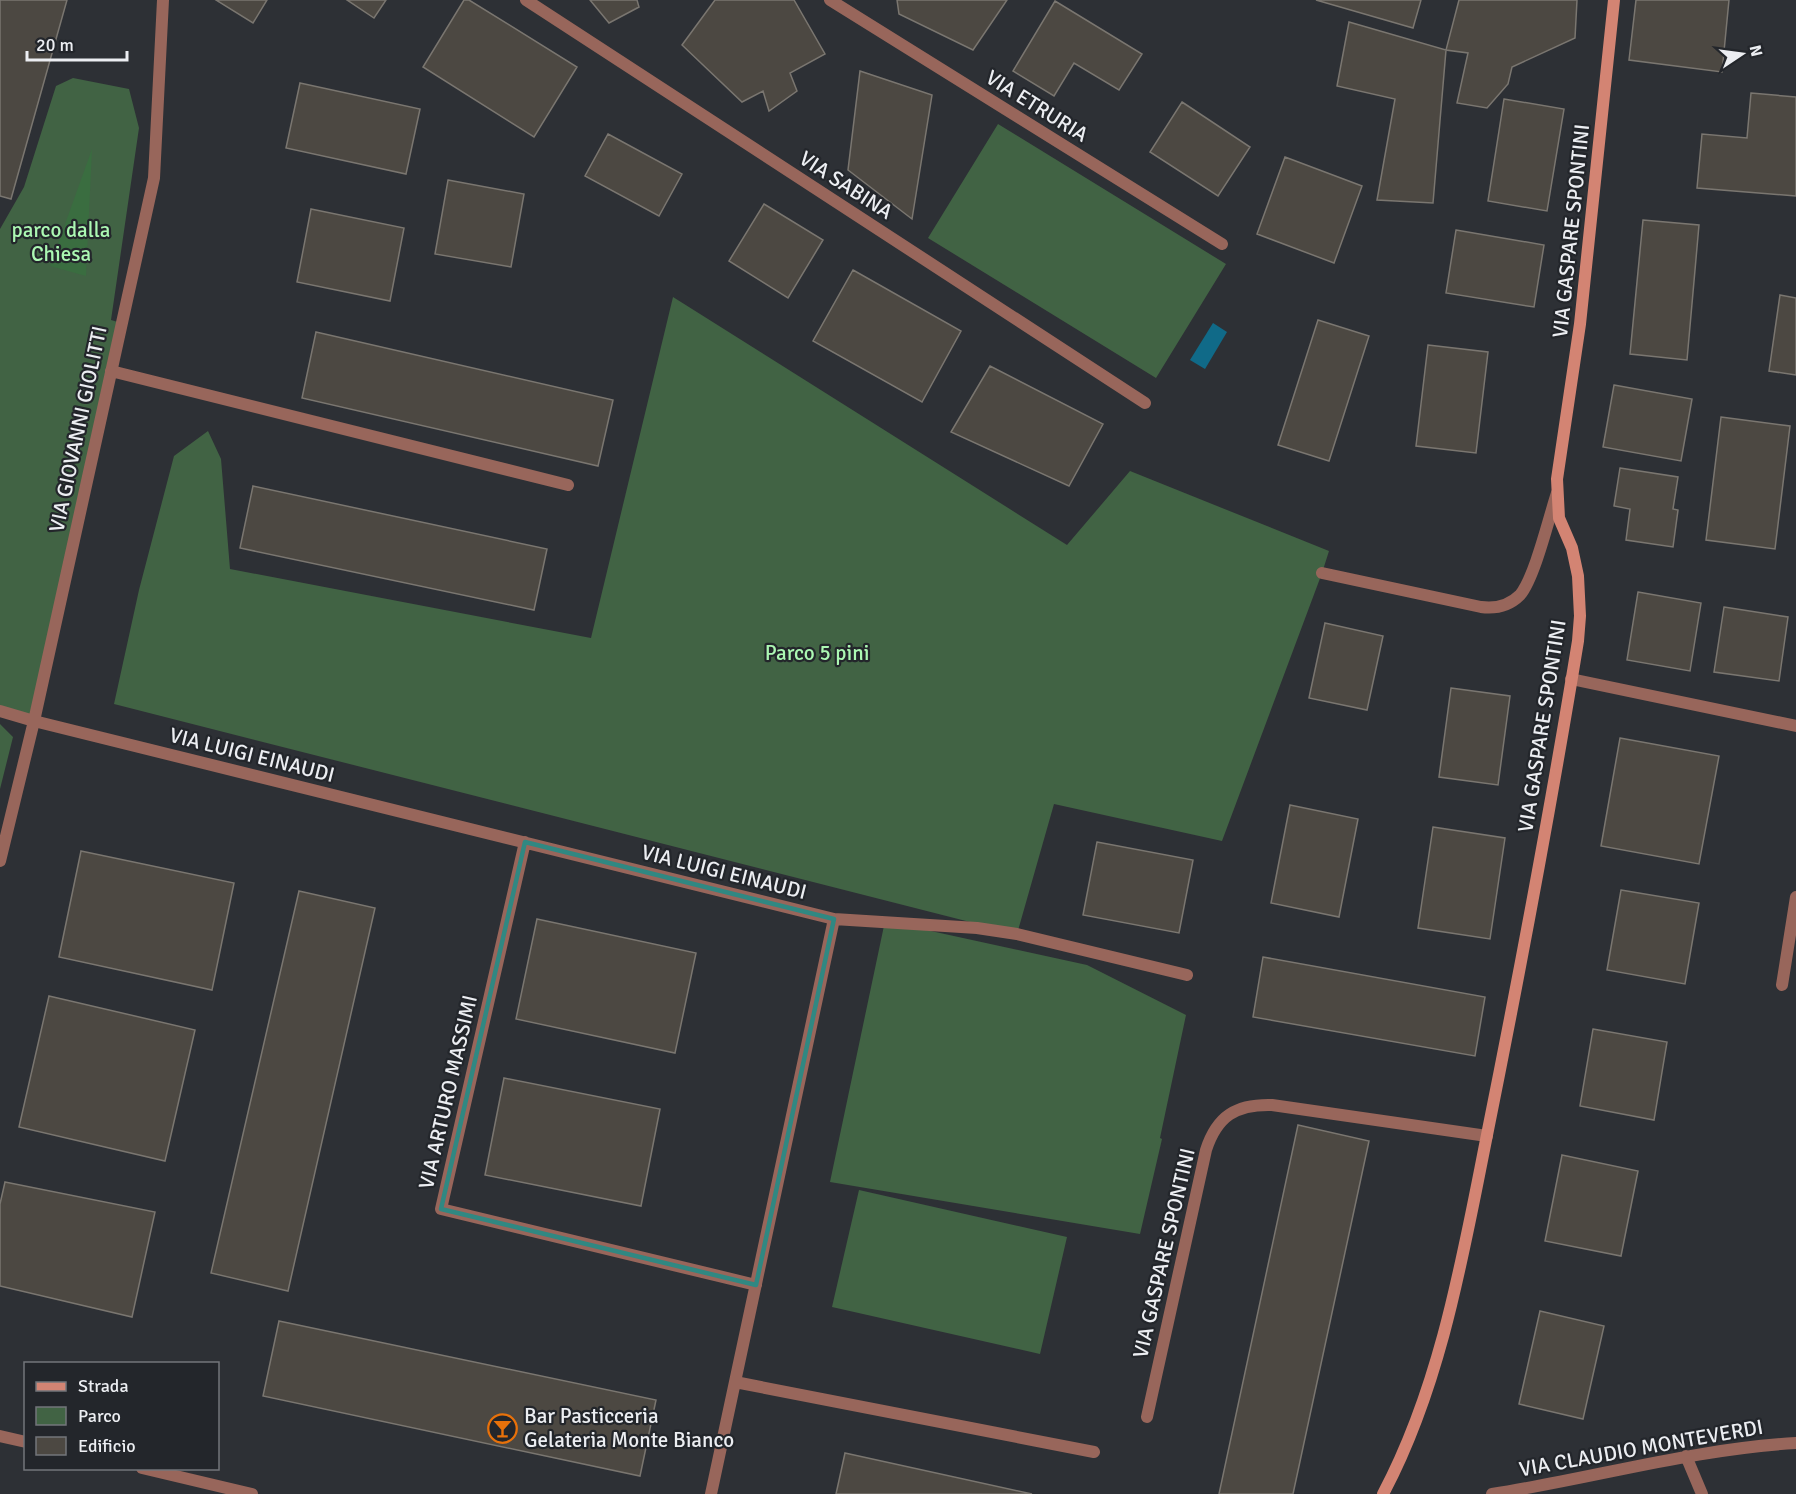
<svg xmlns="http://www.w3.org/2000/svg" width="1796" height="1494" font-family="Signika,sans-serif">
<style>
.green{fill:#416344}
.forest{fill:#3a6d40}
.water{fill:#106a88}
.building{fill:#4c4842;stroke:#7a7670;stroke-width:1.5}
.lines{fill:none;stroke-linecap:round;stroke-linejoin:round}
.minor{stroke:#98665b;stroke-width:12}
.secondary{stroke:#d38473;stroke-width:12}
.marked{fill:none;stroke:#308882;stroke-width:4.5;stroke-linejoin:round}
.labels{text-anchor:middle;stroke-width:4.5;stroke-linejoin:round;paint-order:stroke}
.street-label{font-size:21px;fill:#eceef2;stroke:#23262b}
.park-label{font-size:21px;fill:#acf8b3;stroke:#23262b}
.poi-label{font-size:21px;fill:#eceef2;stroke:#23262b;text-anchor:start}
</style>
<rect width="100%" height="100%" fill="#2d3035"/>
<!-- green -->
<path class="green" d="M 73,78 L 129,89 L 139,128 L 111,320 L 121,323 L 34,721 L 0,711 L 0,229 L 24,187 L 56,86 Z
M 998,124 L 1226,264 L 1156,378 L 928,238 Z
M 673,297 L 1067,545 L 1130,471 L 1329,551 L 1322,573 L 1222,841 L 1054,804 L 1017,934 L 114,704 L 139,590 L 174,456 L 208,431 L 221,459 L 230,569 L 591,638 Z
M 0,724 L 13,737 L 0,789 Z
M 885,921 L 1087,965 L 1186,1015 L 1160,1138 L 1162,1139 L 1140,1234 L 830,1182 Z
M 859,1190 L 1067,1237 L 1040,1354 L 832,1307 Z"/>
<!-- forest -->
<path class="forest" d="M 92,149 L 86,276 L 50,266 Z"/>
<!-- water -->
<path class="water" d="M 1213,323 L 1227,332 L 1205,369 L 1190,360 Z"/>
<!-- building -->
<path class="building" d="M 0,0 L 67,0 L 11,199 L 0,196 Z
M 216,0 L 267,0 L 253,23 Z
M 347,0 L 386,0 L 374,18 Z
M 464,0 L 469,0 L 577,67 L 534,137 L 423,67 Z
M 590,0 L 637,0 L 639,7 L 609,23 Z
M 715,0 L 794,0 L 825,54 L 790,73 L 797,91 L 769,111 L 763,91 L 742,102 L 682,45 Z
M 897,0 L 1007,0 L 973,50 L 899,14 Z
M 1316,0 L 1421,0 L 1413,28 Z
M 1459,0 L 1577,0 L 1575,38 L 1512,67 L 1508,84 L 1487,108 L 1457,103 L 1468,53 L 1446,50 Z
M 1636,0 L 1729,0 L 1722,72 L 1629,60 Z
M 1055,1 L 1142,54 L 1119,90 L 1074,63 L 1054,96 L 1013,71 Z
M 1349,22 L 1446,50 L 1433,203 L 1377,200 L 1395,99 L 1337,86 Z
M 860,71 L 932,95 L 912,219 L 848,170 Z
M 300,83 L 420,109 L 406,174 L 286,148 Z
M 1751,93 L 1796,97 L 1796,196 L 1697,188 L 1702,134 L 1747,138 Z
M 1504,99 L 1564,109 L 1547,211 L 1488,201 Z
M 1182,102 L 1250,147 L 1218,196 L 1150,152 Z
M 608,134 L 682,174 L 659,216 L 585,176 Z
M 1285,157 L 1362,186 L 1334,263 L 1257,234 Z
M 448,180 L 524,194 L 511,267 L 435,254 Z
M 764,204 L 823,240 L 788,298 L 729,261 Z
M 311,209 L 404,228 L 390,301 L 297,282 Z
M 1643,220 L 1699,225 L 1687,360 L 1630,354 Z
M 1456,230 L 1544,245 L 1534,307 L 1446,293 Z
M 853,270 L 961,331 L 922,402 L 813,341 Z
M 1780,295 L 1796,298 L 1796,375 L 1769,371 Z
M 1318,320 L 1369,336 L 1329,461 L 1278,445 Z
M 316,332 L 613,400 L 598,466 L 302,398 Z
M 1428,345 L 1488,352 L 1476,453 L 1416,446 Z
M 990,366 L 1103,424 L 1069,486 L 951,432 Z
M 1614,385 L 1692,399 L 1681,461 L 1603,447 Z
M 1721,417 L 1790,426 L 1775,549 L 1706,540 Z
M 1620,468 L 1678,477 L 1673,509 L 1678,510 L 1673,547 L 1626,540 L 1630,509 L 1614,506 Z
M 253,486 L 547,549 L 534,610 L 240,548 Z
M 1638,592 L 1701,603 L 1690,671 L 1627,660 Z
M 1724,607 L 1788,617 L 1779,681 L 1714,672 Z
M 1325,623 L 1383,636 L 1367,710 L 1309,698 Z
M 1451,688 L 1510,696 L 1498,785 L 1439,777 Z
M 1620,738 L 1719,756 L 1699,864 L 1601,846 Z
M 1290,805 L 1358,819 L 1339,917 L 1271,903 Z
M 1433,827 L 1505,838 L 1490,939 L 1418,928 Z
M 1097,842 L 1193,860 L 1179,933 L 1083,915 Z
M 81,851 L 234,883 L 212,990 L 59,957 Z
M 1621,890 L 1699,903 L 1685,984 L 1607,970 Z
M 299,891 L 375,908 L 288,1291 L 211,1273 Z
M 537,919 L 696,953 L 675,1053 L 516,1019 Z
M 1263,957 L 1485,997 L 1475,1056 L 1253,1017 Z
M 49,996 L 195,1030 L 165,1161 L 19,1127 Z
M 1593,1029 L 1667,1042 L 1654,1120 L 1580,1106 Z
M 504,1078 L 660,1109 L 641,1206 L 485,1175 Z
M 1298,1125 L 1369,1141 L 1293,1494 L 1219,1494 Z
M 1562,1155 L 1638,1171 L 1621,1256 L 1545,1241 Z
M 5,1182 L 155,1212 L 132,1317 L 0,1286 L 0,1204 Z
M 1540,1311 L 1604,1326 L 1583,1419 L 1519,1404 Z
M 279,1321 L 656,1400 L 640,1476 L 263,1396 Z
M 845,1453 L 1032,1494 L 836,1494 Z"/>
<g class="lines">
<!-- minor -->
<path class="minor" d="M 526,0 L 1145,403
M 830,0 L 1222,244
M 111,371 L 568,485
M 1322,573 L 1481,607 C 1496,609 1509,606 1520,595 C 1535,577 1549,517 1557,493
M 1571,679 L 1796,726
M 0,711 L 34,721 L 834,919 L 711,1494
M 525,842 L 441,1209 L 756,1285
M 0,861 L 34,721 L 154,178 L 163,0
M 834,919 L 977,928 L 1017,934 L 1187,975
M 1782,985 L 1796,897
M 735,1382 L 1094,1452
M 1147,1417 L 1206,1150 C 1217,1116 1236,1104 1272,1105 L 1487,1136
M 0,1436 L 26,1442
M 1686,1456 L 1702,1494
M 142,1468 L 252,1494
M 1492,1494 C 1594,1478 1693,1449 1796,1443"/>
<!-- secondary -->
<path class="secondary" d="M 1383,1494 C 1441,1385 1463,1255 1487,1135 C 1520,971 1551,806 1578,641 L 1580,616 L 1578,576 L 1572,548 L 1559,518 L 1557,479 L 1580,324 L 1614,0"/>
</g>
<!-- marked area -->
<path class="marked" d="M 525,842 L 834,919 L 756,1285 L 441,1209 Z"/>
<!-- icons -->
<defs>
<symbol id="bar-ring" viewBox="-11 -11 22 22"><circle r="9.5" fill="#23262b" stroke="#e8710a" stroke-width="1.5"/><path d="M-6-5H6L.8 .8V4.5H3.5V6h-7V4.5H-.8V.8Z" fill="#e8710a"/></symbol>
</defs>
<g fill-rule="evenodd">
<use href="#bar-ring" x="486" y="1412" width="33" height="33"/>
</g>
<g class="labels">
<!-- street labels -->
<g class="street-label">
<text transform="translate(1037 106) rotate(32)" y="7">VIA ETRURIA</text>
<text transform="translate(846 185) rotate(33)" y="7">VIA SABINA</text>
<text transform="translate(1571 231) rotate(-84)" y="7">VIA GASPARE SPONTINI</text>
<text transform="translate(78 429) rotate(-78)" y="7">VIA GIOVANNI GIOLITTI</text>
<text transform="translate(1542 726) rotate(-81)" y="7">VIA GASPARE SPONTINI</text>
<text transform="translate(252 755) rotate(14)" y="7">VIA LUIGI EINAUDI</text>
<text transform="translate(724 872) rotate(14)" y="7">VIA LUIGI EINAUDI</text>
<text transform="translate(448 1092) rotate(-77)" y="7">VIA ARTURO MASSIMI</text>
<text transform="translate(1164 1253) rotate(-77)" y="7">VIA GASPARE SPONTINI</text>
<text transform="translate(1641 1448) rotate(-10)" y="7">VIA CLAUDIO MONTEVERDI</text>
</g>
<!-- park labels -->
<g class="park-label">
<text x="61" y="237">parco dalla<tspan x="61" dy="24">Chiesa</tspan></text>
<text x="817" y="660">Parco 5 pini</text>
</g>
<!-- poi labels -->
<g class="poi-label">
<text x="524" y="1423">Bar Pasticceria<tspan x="524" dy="24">Gelateria Monte Bianco</tspan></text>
</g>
</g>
<!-- legend -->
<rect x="24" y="1362" width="195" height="108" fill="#23262b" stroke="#73767b" stroke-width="1.5"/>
<rect x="36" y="1382" width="30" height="9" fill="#d38473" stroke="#73767b" stroke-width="1.5"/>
<text x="78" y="1392" font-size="18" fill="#eceef2">Strada</text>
<rect x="36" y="1407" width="30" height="18" fill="#416344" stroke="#73767b" stroke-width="1.5"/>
<text x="78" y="1422" font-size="18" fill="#eceef2">Parco</text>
<rect x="36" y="1437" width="30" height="18" fill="#4c4842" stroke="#73767b" stroke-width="1.5"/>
<text x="78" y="1452" font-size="18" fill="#eceef2">Edificio</text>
<!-- north arrow -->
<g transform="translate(1742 54) rotate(77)" stroke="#23262b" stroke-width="4.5" paint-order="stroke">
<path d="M0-4.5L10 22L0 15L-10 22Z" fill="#eceef2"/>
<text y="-9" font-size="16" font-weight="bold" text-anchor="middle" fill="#eceef2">N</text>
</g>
<!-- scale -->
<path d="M27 51v9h100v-9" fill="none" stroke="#eceef2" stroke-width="3"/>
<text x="36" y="51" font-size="18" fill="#eceef2" stroke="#23262b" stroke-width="4.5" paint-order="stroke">20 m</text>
</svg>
